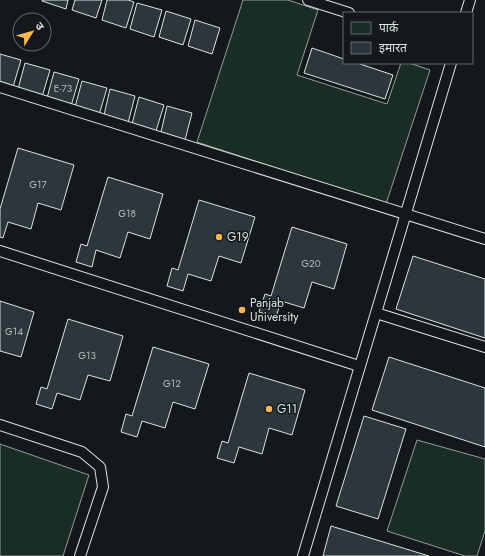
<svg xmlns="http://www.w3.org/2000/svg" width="485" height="556" font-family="Jost,'Noto Sans Devanagari',sans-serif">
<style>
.green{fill:#1a2d24;stroke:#939e99}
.building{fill:#2c363c;stroke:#d8e6dc}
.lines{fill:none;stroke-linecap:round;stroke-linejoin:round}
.lane-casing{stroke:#d8e6dc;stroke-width:12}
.lane{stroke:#14181c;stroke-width:10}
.poi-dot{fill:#ffb74d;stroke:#14181c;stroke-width:1.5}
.labels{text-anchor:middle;stroke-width:3;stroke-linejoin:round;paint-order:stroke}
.number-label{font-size:10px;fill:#adbab4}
.poi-label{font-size:12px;fill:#d8e6dc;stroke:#14181c;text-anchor:start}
</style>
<rect width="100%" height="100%" fill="#14181c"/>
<!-- green -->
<path class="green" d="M 243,0 L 288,0 L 318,10 L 297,75 L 387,104 L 401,63 L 409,63 L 430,70 L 386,204 L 197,142 Z
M 417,440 L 485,459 L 485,531 L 477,556 L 465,556 L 387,531 Z
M 0,444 L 89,475 L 63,556 L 0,556 Z"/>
<!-- building -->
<path class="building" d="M 42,0 L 68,0 L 66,9 L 42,1 Z
M 75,0 L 102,0 L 96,18 L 72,10 Z
M 107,0 L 128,0 L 134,2 L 126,28 L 102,20 Z
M 137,3 L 162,10 L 154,37 L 130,29 Z
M 166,11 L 191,19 L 183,45 L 159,37 Z
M 195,20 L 220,28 L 212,54 L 188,46 Z
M 312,48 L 344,59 L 344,63 L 357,63 L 393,75 L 385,99 L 304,73 Z
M 0,54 L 21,60 L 13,87 L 0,83 Z
M 25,63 L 50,70 L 42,97 L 18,89 Z
M 54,72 L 79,79 L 71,106 L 47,98 Z
M 82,81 L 107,88 L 99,115 L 75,107 Z
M 110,89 L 135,96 L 128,123 L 104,115 Z
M 139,97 L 164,105 L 156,131 L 132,124 Z
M 167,106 L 192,113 L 185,140 L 161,132 Z
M 18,148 L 74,165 L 61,210 L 38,203 L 31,229 L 8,222 L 3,238 L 0,237 L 0,209 Z
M 108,177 L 163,194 L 150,239 L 128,232 L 120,258 L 96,250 L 92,267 L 76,262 L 81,244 L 87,246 Z
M 199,200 L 255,217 L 241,263 L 219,256 L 211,281 L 188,274 L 183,291 L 167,286 L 172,268 L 178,270 Z
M 292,227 L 347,244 L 334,289 L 312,282 L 304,308 L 281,301 L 276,317 L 259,312 L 265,294 L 271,296 Z
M 413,256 L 485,279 L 485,338 L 396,309 Z
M 0,301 L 34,312 L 21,357 L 0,351 Z
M 68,319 L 123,336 L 110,381 L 88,375 L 80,400 L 57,393 L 52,409 L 36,404 L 41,387 L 47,389 Z
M 153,347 L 209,364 L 195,409 L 173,402 L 165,428 L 142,421 L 137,437 L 121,432 L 126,414 L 132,416 Z
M 389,357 L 485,388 L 485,447 L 372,410 Z
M 249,373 L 305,390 L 292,435 L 269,428 L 262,454 L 239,447 L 234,463 L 217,458 L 222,441 L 228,443 Z
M 364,416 L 406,429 L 378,519 L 336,506 Z
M 331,526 L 429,556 L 323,556 Z"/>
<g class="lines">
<defs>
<path id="lane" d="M 308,0 L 349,13
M 466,13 L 470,0
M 0,87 L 485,239
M 0,251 L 359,366
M 376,313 L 485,347
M 0,425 L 82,452 L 100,467 L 103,487 L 80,556
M 303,556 L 451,63"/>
</defs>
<!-- lane casing -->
<use href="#lane" class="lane-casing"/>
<!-- lane -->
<use href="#lane" class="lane"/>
</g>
<!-- markers -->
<g class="poi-dot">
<circle cx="219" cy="237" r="4"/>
<circle cx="242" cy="310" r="4"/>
<circle cx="269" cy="409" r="4"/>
</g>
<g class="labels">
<!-- number labels -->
<g class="number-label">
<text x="63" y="92">E-73</text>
<text x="38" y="188">G17</text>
<text x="127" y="217">G18</text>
<text x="311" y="267">G20</text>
<text x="14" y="335">G14</text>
<text x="87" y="359">G13</text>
<text x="172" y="387">G12</text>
</g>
<!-- poi labels -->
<g class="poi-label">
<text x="227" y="241">G19</text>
<text x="250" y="307">Panjab<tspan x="250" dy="14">University</tspan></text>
<text x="277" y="413">G11</text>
</g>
</g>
<!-- legend -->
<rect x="343" y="12" width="130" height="52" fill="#14181c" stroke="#626a69"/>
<rect x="351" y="22" width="20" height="12" fill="#1a2d24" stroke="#626a69"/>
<text x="379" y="32" font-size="12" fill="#d8e6dc">पार्क</text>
<rect x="351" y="42" width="20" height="12" fill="#2c363c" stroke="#626a69"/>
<text x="379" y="52" font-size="12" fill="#d8e6dc">इमारत</text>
<!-- north arrow -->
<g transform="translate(32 32) rotate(53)"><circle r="19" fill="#14181c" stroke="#626a69"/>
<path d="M0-3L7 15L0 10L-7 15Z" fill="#ffb74d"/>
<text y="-6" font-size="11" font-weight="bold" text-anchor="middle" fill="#d8e6dc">उ</text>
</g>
</svg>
